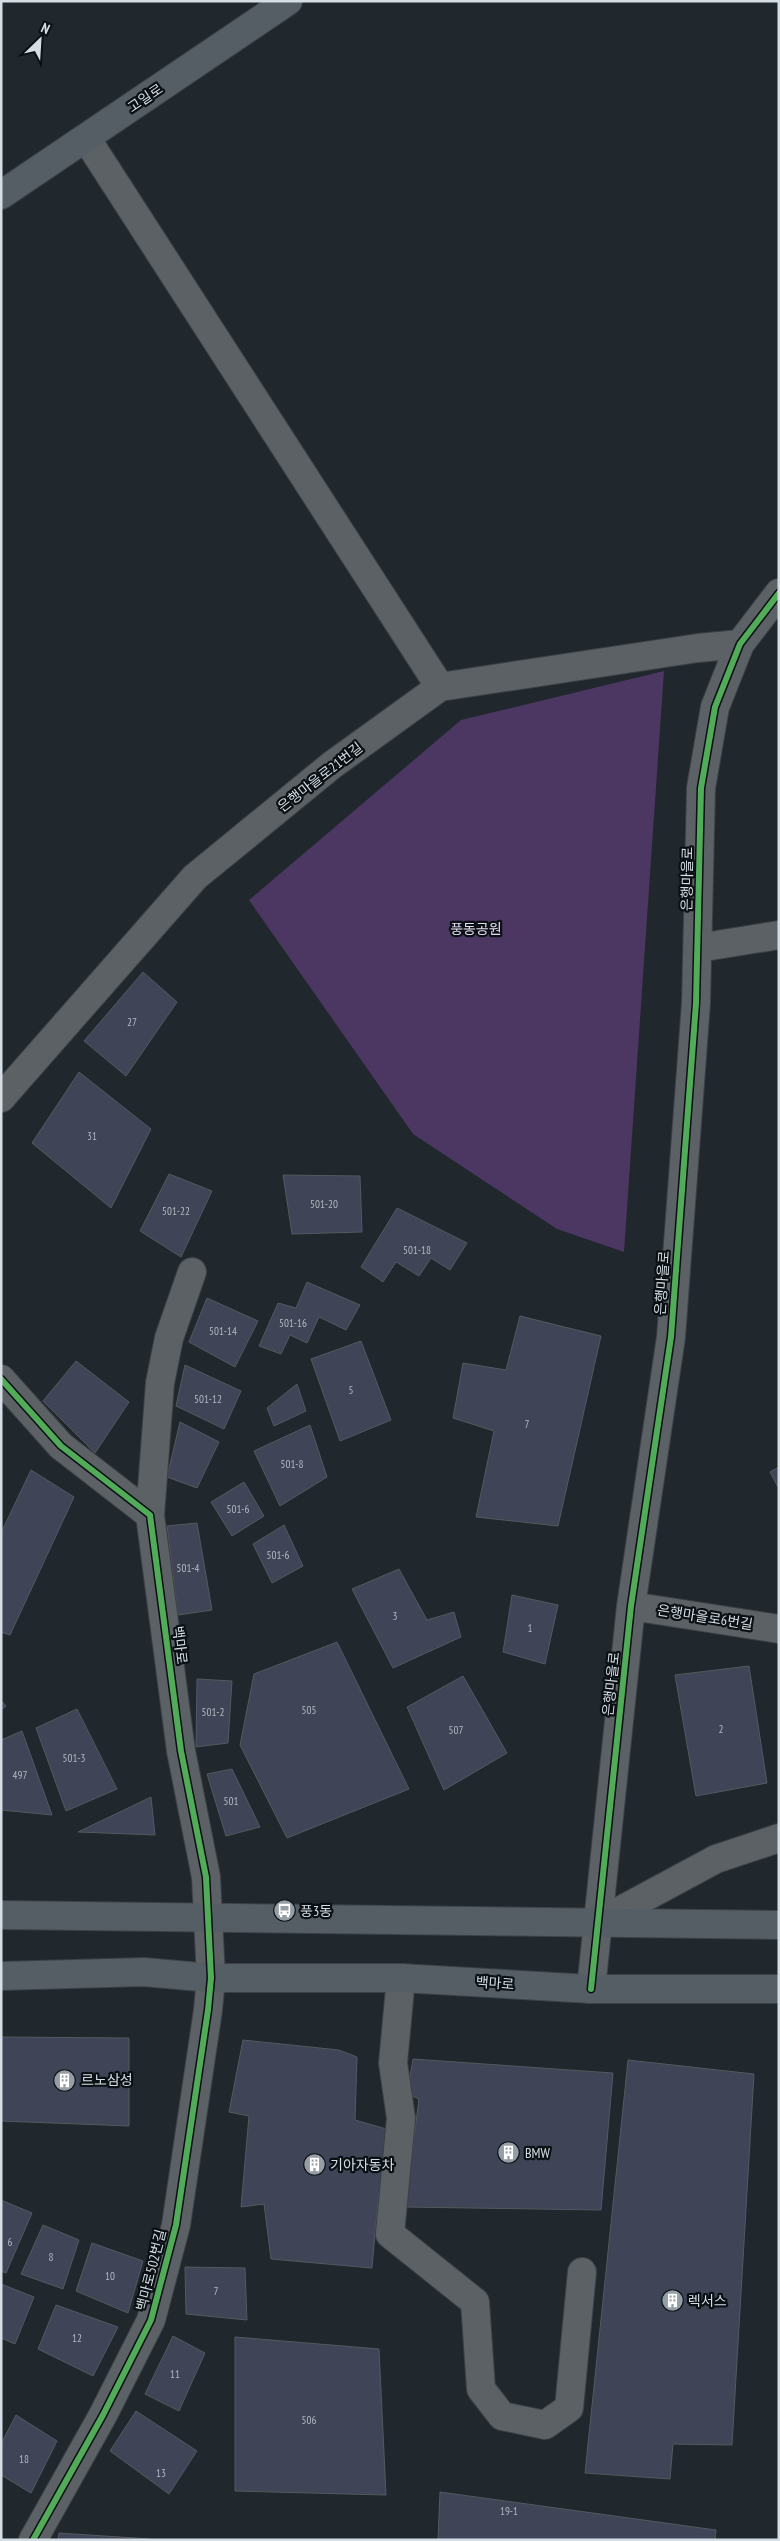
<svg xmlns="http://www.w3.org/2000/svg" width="780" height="2541" font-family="'PT Sans Narrow','Noto Sans KR',sans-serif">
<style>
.green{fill:#4b3762}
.building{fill:#3f4456;stroke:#55595f}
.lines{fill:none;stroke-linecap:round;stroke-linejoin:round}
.minor-casing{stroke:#3c4147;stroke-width:30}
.major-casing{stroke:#3c4147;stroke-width:30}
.minor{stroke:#5c6165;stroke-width:28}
.major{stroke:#545e64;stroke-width:28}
.cycleway-casing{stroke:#0a1014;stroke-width:9}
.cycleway{stroke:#51ab58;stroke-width:6}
.labels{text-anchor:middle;stroke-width:4.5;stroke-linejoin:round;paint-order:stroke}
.number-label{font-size:11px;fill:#b0b8c1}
.street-label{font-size:14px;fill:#d6dee5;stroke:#0a1014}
.park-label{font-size:14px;fill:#e4daf0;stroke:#0a1014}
.poi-label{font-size:14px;fill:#d6dee5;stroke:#0a1014;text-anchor:start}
</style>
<rect width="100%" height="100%" fill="#20272d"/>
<!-- green -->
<path class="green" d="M 664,671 L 624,1252 L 557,1229 L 413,1134 L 249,900 L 461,720 Z"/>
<!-- building -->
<path class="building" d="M 143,972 L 177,1002 L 126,1076 L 84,1041 Z
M 79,1072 L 151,1129 L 111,1208 L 32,1143 Z
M 169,1174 L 212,1191 L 181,1257 L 140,1231 Z
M 283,1175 L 360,1176 L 362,1232 L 292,1234 Z
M 397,1208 L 467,1243 L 450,1270 L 431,1258 L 419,1276 L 396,1262 L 383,1282 L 361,1267 Z
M 307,1282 L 360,1305 L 346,1330 L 319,1317 L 307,1343 L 290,1335 L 281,1354 L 259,1346 L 278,1303 L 296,1308 Z
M 207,1298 L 258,1321 L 235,1367 L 189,1342 Z
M 520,1316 L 601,1336 L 558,1526 L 476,1517 L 494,1431 L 453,1418 L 463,1363 L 506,1370 Z
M 361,1341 L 391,1420 L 340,1441 L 311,1359 Z
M 76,1361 L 129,1402 L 95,1453 L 43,1401 Z
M 185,1365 L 241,1391 L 224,1429 L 176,1406 Z
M 297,1384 L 306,1411 L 274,1426 L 267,1408 Z
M 180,1422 L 219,1442 L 197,1488 L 167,1477 Z
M 310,1425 L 327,1477 L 280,1506 L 254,1451 Z
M 779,1467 L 779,1489 L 770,1472 Z
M 31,1470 L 74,1497 L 10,1635 L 1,1632 L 1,1533 Z
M 244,1482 L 264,1516 L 232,1536 L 211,1502 Z
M 197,1523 L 212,1610 L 178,1615 L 167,1526 Z
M 284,1525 L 303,1566 L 272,1583 L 253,1544 Z
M 399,1569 L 427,1620 L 454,1612 L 461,1637 L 393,1668 L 352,1589 Z
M 512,1595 L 558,1605 L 545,1664 L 503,1652 Z
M 337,1642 L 409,1789 L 287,1838 L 240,1745 L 254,1674 Z
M 749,1666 L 767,1783 L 696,1796 L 675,1675 Z
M 463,1676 L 507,1753 L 444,1790 L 407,1707 Z
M 197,1679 L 232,1681 L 228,1743 L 196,1747 Z
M 1,1700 L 6,1706 L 1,1710 Z
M 77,1709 L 117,1789 L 66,1811 L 36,1728 Z
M 22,1731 L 52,1815 L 1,1810 L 1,1740 Z
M 232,1769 L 260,1827 L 226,1836 L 207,1774 Z
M 151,1797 L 155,1835 L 78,1832 Z
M 1,2037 L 129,2038 L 129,2126 L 1,2121 Z
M 243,2040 L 339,2050 L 357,2057 L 355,2120 L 390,2130 L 378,2200 L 372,2268 L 271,2259 L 264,2204 L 241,2207 L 249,2116 L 229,2112 Z
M 413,2059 L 613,2073 L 601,2210 L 405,2207 L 419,2099 L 407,2094 Z
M 628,2060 L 754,2074 L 732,2445 L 673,2444 L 670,2479 L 585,2473 Z
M 1,2200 L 32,2213 L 6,2273 L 1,2271 Z
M 43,2225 L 79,2240 L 63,2289 L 21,2274 Z
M 92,2243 L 143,2261 L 128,2313 L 76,2291 Z
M 185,2267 L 245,2268 L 247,2320 L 186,2314 Z
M 1,2284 L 34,2297 L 15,2344 L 1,2338 Z
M 56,2305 L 118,2327 L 93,2376 L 38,2349 Z
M 173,2336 L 205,2353 L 179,2411 L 145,2394 Z
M 235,2337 L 379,2349 L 386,2495 L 235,2491 Z
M 136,2411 L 197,2451 L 169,2494 L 110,2451 Z
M 16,2415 L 57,2441 L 31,2493 L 1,2475 L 1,2444 Z
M 440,2492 L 716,2530 L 715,2540 L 438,2540 Z
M 59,2533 L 150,2539 L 150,2540 L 58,2540 Z"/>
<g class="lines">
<defs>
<path id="minor" d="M 86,138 L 440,687
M 698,948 L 779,935
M 1,1098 L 195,877 L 332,765 L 440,687 L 698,648 L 740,644
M 1,1379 L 61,1446 L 150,1515 L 181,1751 L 206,1877 L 211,1978 L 208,2010 L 176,2225 L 151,2320 L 103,2415 L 33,2540
M 150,1515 L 160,1383 L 169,1338 L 192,1272
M 631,1606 L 779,1629
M 599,1922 L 716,1859 L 779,1838
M 401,1978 L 393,2063 L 401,2118 L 390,2234 L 475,2302 L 481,2389 L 502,2416 L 545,2425 L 569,2408 L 582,2272
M 591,1989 L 631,1606 L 671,1337 L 696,1003 L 701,788 L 715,707 L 740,644 L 779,593"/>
<path id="major" d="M 1,195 L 288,1
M 1,1915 L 779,1925
M 1,1976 L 144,1972 L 211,1978 L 401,1978 L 591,1989 L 779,1989"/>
</defs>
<!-- minor casing -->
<use href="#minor" class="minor-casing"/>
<!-- major casing -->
<use href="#major" class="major-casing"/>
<!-- minor -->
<use href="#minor" class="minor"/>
<!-- major -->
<use href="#major" class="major"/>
<defs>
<path id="cycleway" d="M 1,1379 L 61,1446 L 150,1515 L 181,1751 L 206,1877 L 211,1978 L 208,2010 L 176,2225 L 151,2320 L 103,2415 L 33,2540
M 591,1989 L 631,1606 L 671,1337 L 696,1003 L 701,788 L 715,707 L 740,644 L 779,593"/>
</defs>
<!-- cycleway casing -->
<use href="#cycleway" class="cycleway-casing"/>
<!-- cycleway -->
<use href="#cycleway" class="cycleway"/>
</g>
<!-- icons -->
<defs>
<symbol id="bus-disc" viewBox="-11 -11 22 22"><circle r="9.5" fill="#969ea5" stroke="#0a1014"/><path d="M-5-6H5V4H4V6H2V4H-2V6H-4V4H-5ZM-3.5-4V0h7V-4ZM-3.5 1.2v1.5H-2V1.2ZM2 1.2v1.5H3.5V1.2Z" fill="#fff"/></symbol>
<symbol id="building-disc" viewBox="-11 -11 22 22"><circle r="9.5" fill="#969ea5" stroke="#0a1014"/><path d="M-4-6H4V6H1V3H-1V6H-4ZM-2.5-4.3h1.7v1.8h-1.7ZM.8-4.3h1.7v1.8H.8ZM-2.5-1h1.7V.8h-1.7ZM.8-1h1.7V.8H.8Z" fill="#fff"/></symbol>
</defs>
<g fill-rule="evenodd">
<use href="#bus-disc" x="272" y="1898" width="25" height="25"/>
<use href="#building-disc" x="52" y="2068" width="25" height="25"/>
<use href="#building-disc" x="496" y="2140" width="25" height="25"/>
<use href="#building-disc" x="302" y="2152" width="25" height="25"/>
<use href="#building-disc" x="660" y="2288" width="25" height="25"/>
</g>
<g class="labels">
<!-- number labels -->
<g class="number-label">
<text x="132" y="1026">27</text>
<text x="92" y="1140">31</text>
<text x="324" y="1208">501-20</text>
<text x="176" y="1215">501-22</text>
<text x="417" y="1254">501-18</text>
<text x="293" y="1327">501-16</text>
<text x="223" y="1335">501-14</text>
<text x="351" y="1394">5</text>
<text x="208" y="1403">501-12</text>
<text x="527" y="1428">7</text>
<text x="292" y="1468">501-8</text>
<text x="238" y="1513">501-6</text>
<text x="278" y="1559">501-6</text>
<text x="188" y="1572">501-4</text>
<text x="395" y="1620">3</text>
<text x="530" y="1632">1</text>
<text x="309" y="1714">505</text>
<text x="213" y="1716">501-2</text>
<text x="721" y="1733">2</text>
<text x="456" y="1734">507</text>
<text x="74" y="1762">501-3</text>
<text x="20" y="1779">497</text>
<text x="231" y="1805">501</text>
<text x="10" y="2246">6</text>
<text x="51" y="2261">8</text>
<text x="110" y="2280">10</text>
<text x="216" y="2295">7</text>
<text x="77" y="2342">12</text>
<text x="175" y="2378">11</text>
<text x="309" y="2424">506</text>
<text x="24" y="2463">18</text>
<text x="161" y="2477">13</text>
<text x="509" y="2515">19-1</text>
</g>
<!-- street labels -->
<g class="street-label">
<text transform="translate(145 98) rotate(-34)" y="5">고일로</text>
<text transform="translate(320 777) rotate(-38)" y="5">은행마을로21번길</text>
<text transform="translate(687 879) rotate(-89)" y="5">은행마을로</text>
<text transform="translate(662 1283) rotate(-86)" y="5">은행마을로</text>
<text transform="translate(705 1617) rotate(9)" y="5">은행마을로6번길</text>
<text transform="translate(180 1645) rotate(83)" y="5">백마로</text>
<text transform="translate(611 1684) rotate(-84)" y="5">은행마을로</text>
<text transform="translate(495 1983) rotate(4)" y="5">백마로</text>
<text transform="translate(151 2270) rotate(-76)" y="5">백마로502번길</text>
</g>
<!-- park labels -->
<g class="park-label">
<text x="476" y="934">풍동공원</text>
</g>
<!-- poi labels -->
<g class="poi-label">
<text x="300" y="1916">풍3동</text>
<text x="81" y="2085">르노삼성</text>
<text x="525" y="2158">BMW</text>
<text x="330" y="2170">기아자동차</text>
<text x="688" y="2306">렉서스</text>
</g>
</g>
<!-- border -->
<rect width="780" height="2541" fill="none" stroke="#d6dee5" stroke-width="5"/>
<!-- north arrow -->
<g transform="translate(40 40) rotate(25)" stroke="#0a1014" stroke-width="4" paint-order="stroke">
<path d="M0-4L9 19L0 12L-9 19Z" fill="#d6dee5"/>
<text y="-8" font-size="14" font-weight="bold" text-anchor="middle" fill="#d6dee5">N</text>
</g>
</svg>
